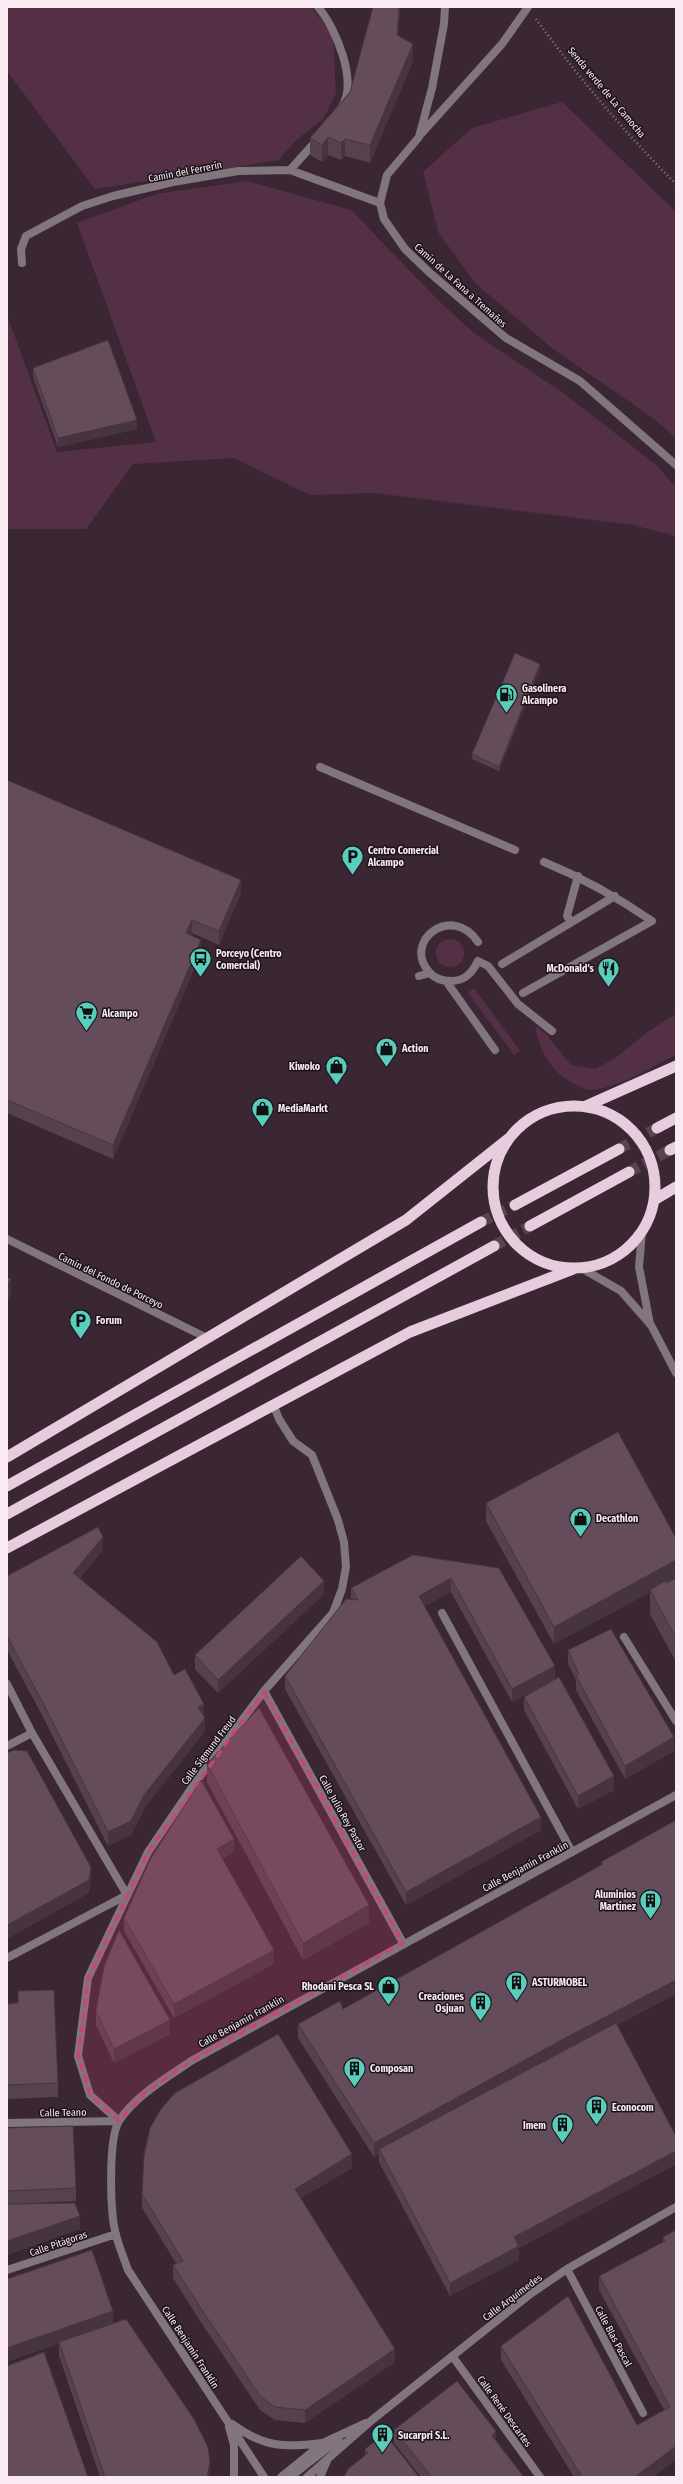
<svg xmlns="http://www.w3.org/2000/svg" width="683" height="2484" font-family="'Fira Sans Condensed',sans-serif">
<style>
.green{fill:#543047}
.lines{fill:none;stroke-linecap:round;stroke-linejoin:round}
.trunk-tunnel{stroke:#584351;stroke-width:11;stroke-dasharray:11 5.5;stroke-linecap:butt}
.path{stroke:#8e7c88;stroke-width:2.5;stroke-dasharray:1 3;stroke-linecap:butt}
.service{stroke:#81767d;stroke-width:8}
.minor{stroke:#81767d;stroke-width:8}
.trunk{stroke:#e6ccdc;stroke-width:11}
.wall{fill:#56414e}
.shaded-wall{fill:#463540}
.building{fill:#644c5b;stroke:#463540}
.marked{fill:#cd4279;fill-opacity:0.2;stroke:#cd4279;stroke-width:3;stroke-dasharray:8 5;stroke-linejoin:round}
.labels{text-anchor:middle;stroke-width:3;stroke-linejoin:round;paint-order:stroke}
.street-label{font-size:10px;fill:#f9eaf3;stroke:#1c1319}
.poi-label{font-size:10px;font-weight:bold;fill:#f9eaf3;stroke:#1c1319;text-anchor:start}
</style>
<rect width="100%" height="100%" fill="#3b2634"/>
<!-- green -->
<path class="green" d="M 7,7 L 312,8 L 333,35 L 336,94 L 323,119 L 295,141 L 279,160 L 95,189 L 7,71 Z
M 562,102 L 676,212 L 676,438 L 653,418 L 553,349 L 475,283 L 438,232 L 423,172 L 472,128 Z
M 247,181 L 351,210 L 440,302 L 475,334 L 566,395 L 655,464 L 676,487 L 676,536 L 633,525 L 375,493 L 310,495 L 234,458 L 133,464 L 86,529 L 7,529 L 7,315 L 57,452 L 156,442 L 77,223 L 156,194 Z
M436 953a14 14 0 1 1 28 0a14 14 0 1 1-28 0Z
M 474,988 L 520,1051 L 514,1055 L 468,993 Z
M 676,1014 L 676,1055 C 653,1066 616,1089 591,1090 C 587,1091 581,1087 577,1085 C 552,1074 539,1051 535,1026 L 546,1034 L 571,1065 L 596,1069 L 615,1058 L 649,1031 Z"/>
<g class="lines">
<!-- trunk-tunnel -->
<path class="trunk-tunnel" d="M 619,1149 L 657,1128
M 629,1172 L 670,1150
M 481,1222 L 515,1205
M 494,1246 L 530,1226"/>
<!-- path -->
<path class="path" d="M 536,19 C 578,77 625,133 676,184"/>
<!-- service -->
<path class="service" d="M 320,767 L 515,850
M 571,922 L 567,916 L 578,876
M 478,942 C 452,903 402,941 429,972 C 434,978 442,981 451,981 C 465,981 472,973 478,961 L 488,966 L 518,1004 L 552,1031
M 502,964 L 615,896
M 419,976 L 430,973
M 446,981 L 495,1050
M 523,993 L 652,921 C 617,897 583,878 544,862
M 442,1613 L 572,1852
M 624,1637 L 676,1721
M 7,1684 L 32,1733 L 127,1895 L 7,1958
M 7,1746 L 32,1733"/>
<!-- minor -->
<path class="minor" d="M 318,7 C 336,28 359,83 341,108
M 445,7 L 444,24 L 432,88 L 419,137 L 387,175 L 380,203 L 384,219 L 405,249 L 430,273 L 506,338 L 580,381 L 676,465
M 420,135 L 502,44 L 528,7
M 290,170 L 317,140
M 22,263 L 21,249 L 26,236 L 82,206 L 113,196 L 173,182 L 238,171 L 290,170 L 380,203
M 642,1232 L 639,1267 L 650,1324
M 7,1239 L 207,1338
M 583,1269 L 621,1291 L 651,1325 L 676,1373
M 264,1691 L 403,1943
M 119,2121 L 90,2095 L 78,2056 L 88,1978 L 148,1852 L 197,1780 L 264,1691 L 333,1613 L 342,1589 L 346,1567 L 344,1542 L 338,1520 L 312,1455 L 293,1441 L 279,1419 L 273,1404
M 7,2123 L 119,2121
M 567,2269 L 643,2413
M 7,2270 L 116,2234
M 453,2357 L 540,2477
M 232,2424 C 263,2447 284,2448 322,2443
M 229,2427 L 234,2445 L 234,2477
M 264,2477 L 128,2270 C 124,2258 119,2247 116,2235 C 110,2214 108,2139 119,2121 C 136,2095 167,2078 191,2061 L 676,1795
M 281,2477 L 323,2443 L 366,2423
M 290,2477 L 339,2439
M 307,2477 L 372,2420 L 529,2295 L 567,2269 L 676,2207
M 320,2477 L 327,2461"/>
<!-- trunk -->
<path class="trunk" d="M 586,1106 L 676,1066
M493 1187a81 81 0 1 1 162 0a81 81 0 1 1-162 0Z
M 657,1128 L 676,1118
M 670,1150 L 676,1147
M 654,1200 L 676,1187
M 515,1205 L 619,1149
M 530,1226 L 629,1172
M 7,1457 L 406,1220 L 508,1139
M 7,1486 L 481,1222
M 7,1514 L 494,1246
M 7,1548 L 410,1332 L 573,1269"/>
</g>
<!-- wall -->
<path class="wall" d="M 373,7 L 416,7 L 416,8 L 400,8 L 398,36 L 413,61 L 370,163 L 345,156 L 341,160 L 328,155 L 322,162 L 310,155 L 310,138 L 350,92 Z
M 33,368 L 137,429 L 58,447 L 33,377 Z
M 540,669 L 499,771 L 472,759 L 472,754 Z
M 7,780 L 241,893 L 219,945 L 192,933 L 191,935 L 201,953 L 113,1159 L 7,1113 Z
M 486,1503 L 667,1583 L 676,1578 L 676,1662 L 650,1614 L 650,1592 L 554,1644 L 486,1521 Z
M 103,1550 L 80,1578 L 174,1675 L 204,1716 L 205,1731 L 144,1809 L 131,1835 L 108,1846 L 42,1715 L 7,1650 L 7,1576 Z
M 499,1568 L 555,1679 L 614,1790 L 578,1809 L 524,1710 L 524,1697 L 550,1682 L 512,1702 L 451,1592 L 424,1606 L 541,1830 L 406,1905 L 285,1689 L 285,1676 L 351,1600 L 351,1588 Z
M 324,1594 L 218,1693 L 195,1669 L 195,1655 Z
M 568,1650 L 674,1751 L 625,1779 L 576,1690 L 576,1680 L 568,1664 Z
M 207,1764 L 369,1923 L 303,1960 L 207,1782 Z
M 676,1820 L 676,1994 L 617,2025 L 676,2136 L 676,2164 L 519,2248 L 519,2260 L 450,2296 L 379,2162 L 379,2154 L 374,2157 L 298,2038 L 298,2024 L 343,2009 L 601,1866 L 601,1862 Z
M 234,1852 L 223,1859 L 274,1964 L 174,2018 L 124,1931 L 124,1918 Z
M 7,2004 L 58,2083 L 58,2097 L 7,2099 Z
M 96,2011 L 170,2034 L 114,2063 L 96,2025 Z
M 7,2128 L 76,2188 L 76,2201 L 15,2204 L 80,2229 L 7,2255 Z
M 352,2168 L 301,2198 L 395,2362 L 305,2423 L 275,2420 L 260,2410 L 202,2324 L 173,2278 L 173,2265 L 176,2263 L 142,2208 L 142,2194 Z
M 676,2230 L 676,2459 L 653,2477 L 574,2477 L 501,2360 L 501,2346 L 637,2425 L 664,2410 L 599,2290 L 599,2276 L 663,2242 L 663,2237 Z
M 113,2324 L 210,2476 L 210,2477 L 100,2477 L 59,2356 L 59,2344 Z
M 394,2430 L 496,2440 L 524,2477 L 421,2477 L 394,2443 Z
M 365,2449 L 419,2477 L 365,2456 Z"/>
<!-- shaded-wall -->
<path class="shaded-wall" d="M 399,7 L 400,7 L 397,40 L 397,35 Z
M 413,44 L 413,61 L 370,163 L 370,145 Z
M 328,137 L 328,155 L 322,162 L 322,145 Z
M 345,139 L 345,156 L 341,160 L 341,143 Z
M 137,420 L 137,429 L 58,447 L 58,438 Z
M 540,664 L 540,669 L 499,771 L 499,767 Z
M 241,880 L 241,893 L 219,945 L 219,931 Z
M 192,920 L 192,933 L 186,947 L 186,933 Z
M 201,940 L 201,953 L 113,1159 L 113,1145 Z
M 11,1279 L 11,1297 L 7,1302 L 7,1285 Z
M 103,1537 L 103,1550 L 73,1586 L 73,1573 Z
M 676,1560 L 676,1578 L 650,1592 L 650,1590 L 650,1592 L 554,1644 L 554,1627 Z
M 451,1578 L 451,1592 L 419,1609 L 419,1596 Z
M 324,1581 L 324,1594 L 218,1693 L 218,1680 Z
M 555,1666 L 555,1679 L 512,1702 L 512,1689 Z
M 204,1704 L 204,1717 L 198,1707 Z
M 205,1718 L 205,1731 L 144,1809 L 131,1835 L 108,1846 L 108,1832 L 144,1795 Z
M 674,1737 L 674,1751 L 625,1779 L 625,1766 Z
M 614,1776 L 614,1790 L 578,1809 L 578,1796 Z
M 541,1817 L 541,1830 L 406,1905 L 406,1892 Z
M 234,1839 L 234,1852 L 217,1862 L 217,1849 Z
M 91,1867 L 91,1881 L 89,1893 L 7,1939 L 7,1925 Z
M 369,1905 L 369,1923 L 303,1960 L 303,1943 Z
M 274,1950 L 274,1964 L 174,2018 L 174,2004 Z
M 676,1980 L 676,1994 L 379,2149 L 379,2154 L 374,2157 L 374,2143 L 569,2036 Z
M 170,2020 L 170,2034 L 114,2063 L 114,2049 Z
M 676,2151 L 676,2164 L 519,2248 L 519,2260 L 450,2296 L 450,2283 L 514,2237 Z
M 352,2154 L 352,2168 L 295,2202 L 295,2189 Z
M 80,2216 L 80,2229 L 7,2255 L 7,2241 Z
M 113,2311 L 113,2325 L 7,2362 L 7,2348 Z
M 395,2349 L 395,2362 L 305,2423 L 305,2410 Z
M 496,2431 L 496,2444 L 492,2436 Z
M 676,2446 L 676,2459 L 653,2477 L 635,2477 Z
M 210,2462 L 210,2477 L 207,2477 Z"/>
<!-- building -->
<path class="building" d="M 373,7 L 399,7 L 397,35 L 413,44 L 370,145 L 345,139 L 341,143 L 328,137 L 322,145 L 310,138 L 350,92 Z
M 108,340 L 137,420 L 58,438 L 33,368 Z
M 515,653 L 540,664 L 499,767 L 472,754 Z
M 7,780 L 241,880 L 219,931 L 192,920 L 186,933 L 201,940 L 113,1145 L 7,1100 Z
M 7,1277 L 11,1279 L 7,1285 Z
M 618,1432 L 676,1538 L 676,1560 L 554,1627 L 486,1503 Z
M 98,1527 L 103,1537 L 73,1573 L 157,1642 L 174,1675 L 185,1669 L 204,1704 L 198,1707 L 205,1718 L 144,1795 L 131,1821 L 108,1832 L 42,1701 L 7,1636 L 7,1576 Z
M 413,1555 L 499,1568 L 555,1666 L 512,1689 L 451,1578 L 419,1596 L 541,1817 L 406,1892 L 285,1676 L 346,1599 L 358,1600 L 351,1588 Z
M 301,1556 L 324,1581 L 218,1680 L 195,1655 Z
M 676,1578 L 676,1638 L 650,1590 L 665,1581 L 667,1583 Z
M 611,1629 L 674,1737 L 625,1766 L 576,1676 L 579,1674 L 568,1650 Z
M 559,1677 L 614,1776 L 578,1796 L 524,1697 Z
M 259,1708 L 369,1905 L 303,1943 L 207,1764 Z
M 14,1750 L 27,1751 L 91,1867 L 89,1880 L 7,1925 L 7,1753 Z
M 201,1780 L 234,1839 L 217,1849 L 274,1950 L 174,2004 L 124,1918 L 150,1860 Z
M 676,1820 L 676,1980 L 569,2036 L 374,2143 L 298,2024 L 340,2001 L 343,2009 L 603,1864 L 601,1862 Z
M 119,1930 L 170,2020 L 114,2049 L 96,2011 L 104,1967 Z
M 54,1990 L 58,2083 L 7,2085 L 7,2004 L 18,2003 L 18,1991 Z
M 616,2023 L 676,2136 L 676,2151 L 514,2237 L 519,2246 L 450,2283 L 379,2149 Z
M 278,2034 L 352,2154 L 295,2189 L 395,2349 L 305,2410 L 275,2407 L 260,2396 L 202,2310 L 173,2265 L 183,2261 L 142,2194 L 144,2155 L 150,2128 L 161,2109 L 175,2093 Z
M 73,2126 L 76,2188 L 7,2191 L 7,2128 Z
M 75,2203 L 80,2216 L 7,2241 L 7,2204 Z
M 676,2230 L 676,2446 L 635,2477 L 582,2477 L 501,2346 L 568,2296 L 637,2425 L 670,2407 L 599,2276 L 665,2241 L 663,2237 Z
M 92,2250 L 113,2311 L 7,2348 L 7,2279 Z
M 126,2319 L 194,2419 L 208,2447 L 210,2462 L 207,2477 L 105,2477 L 59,2342 Z
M 44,2352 L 88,2477 L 7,2477 L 7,2366 Z
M 457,2381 L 496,2431 L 492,2436 L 524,2477 L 432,2477 L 394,2430 Z
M 385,2434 L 419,2477 L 344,2477 L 348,2469 L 368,2453 L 365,2449 Z"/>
<!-- marked area -->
<path class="marked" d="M 264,1691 L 403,1943 L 191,2061 L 146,2092 L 119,2121 L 90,2095 L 78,2056 L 88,1978 L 148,1852 Z"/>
<!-- icons -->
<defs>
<symbol id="fuel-pin" viewBox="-11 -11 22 30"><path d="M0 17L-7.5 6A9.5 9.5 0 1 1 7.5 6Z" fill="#5acebd" stroke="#1c1319"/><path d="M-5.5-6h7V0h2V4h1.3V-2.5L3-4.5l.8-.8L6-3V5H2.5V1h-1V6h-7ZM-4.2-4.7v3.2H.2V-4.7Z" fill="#111"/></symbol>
<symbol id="parking-pin" viewBox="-11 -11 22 30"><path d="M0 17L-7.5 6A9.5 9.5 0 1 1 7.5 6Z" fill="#5acebd" stroke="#1c1319"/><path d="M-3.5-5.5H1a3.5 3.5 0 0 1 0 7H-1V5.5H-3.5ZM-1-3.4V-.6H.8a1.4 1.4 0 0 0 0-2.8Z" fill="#111"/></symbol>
<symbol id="bus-pin" viewBox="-11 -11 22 30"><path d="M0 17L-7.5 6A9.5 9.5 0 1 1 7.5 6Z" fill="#5acebd" stroke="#1c1319"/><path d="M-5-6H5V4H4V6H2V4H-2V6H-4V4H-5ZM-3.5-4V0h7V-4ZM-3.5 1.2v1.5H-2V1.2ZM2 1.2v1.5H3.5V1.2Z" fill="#111"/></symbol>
<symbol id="restaurant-pin" viewBox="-11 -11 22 30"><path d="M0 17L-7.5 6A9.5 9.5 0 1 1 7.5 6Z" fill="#5acebd" stroke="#1c1319"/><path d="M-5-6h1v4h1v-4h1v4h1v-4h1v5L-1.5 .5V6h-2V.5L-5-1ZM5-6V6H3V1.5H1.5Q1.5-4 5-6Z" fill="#111"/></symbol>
<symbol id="supermarket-pin" viewBox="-11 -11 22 30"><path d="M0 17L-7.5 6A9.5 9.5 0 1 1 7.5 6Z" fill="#5acebd" stroke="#1c1319"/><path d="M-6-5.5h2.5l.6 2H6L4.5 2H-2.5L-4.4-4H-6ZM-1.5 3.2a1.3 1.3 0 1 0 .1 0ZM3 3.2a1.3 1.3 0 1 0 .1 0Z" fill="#111"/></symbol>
<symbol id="shop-pin" viewBox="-11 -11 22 30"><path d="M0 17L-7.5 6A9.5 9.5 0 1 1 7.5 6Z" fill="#5acebd" stroke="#1c1319"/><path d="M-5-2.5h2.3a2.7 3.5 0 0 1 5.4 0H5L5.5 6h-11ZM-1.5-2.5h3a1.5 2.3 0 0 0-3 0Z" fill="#111"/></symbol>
<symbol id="building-pin" viewBox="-11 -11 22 30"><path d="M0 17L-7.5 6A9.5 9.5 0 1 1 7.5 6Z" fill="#5acebd" stroke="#1c1319"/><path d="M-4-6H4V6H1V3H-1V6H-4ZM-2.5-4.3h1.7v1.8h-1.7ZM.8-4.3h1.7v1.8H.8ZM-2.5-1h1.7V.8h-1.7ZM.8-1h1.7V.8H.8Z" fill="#111"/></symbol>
</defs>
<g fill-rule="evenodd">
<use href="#fuel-pin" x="494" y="682" width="25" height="34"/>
<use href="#parking-pin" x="340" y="844" width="25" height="34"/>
<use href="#bus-pin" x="188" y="946" width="25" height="34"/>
<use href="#restaurant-pin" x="596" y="956" width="25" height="34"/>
<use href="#supermarket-pin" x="74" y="1000" width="25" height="34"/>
<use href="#shop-pin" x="374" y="1036" width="25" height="34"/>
<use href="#shop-pin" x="324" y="1054" width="25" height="34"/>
<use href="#shop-pin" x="250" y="1096" width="25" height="34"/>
<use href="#parking-pin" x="68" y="1308" width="25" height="34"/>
<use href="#shop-pin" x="568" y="1506" width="25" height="34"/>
<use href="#building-pin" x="638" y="1888" width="25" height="34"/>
<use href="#building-pin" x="504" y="1970" width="25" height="34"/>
<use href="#shop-pin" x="376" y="1974" width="25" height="34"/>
<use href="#building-pin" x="468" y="1990" width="25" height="34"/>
<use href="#building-pin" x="342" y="2056" width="25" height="34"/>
<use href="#building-pin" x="584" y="2094" width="25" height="34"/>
<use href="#building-pin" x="550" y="2112" width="25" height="34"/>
<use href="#building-pin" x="370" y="2422" width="25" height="34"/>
</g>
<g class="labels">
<!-- street labels -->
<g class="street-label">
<text transform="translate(607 92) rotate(50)" y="4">Senda verde de La Camocha</text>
<text transform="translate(185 171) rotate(-11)" y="4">Camín del Ferrerín</text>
<text transform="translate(461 285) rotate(42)" y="4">Camín de La Fana a Tremañes</text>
<text transform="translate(111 1280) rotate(26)" y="4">Camín del Fondo de Porceyo</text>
<text transform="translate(208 1750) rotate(-53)" y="4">Calle Sigmund Freud</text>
<text transform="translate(343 1813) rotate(61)" y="4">Calle Julio Rey Pastor</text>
<text transform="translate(525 1866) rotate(-28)" y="4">Calle Benjamín Franklin</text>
<text transform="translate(241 2021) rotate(-29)" y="4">Calle Benjamín Franklin</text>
<text transform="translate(63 2112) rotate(-1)" y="4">Calle Teano</text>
<text transform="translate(58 2243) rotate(-19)" y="4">Calle Pitágoras</text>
<text transform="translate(512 2297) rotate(-37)" y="4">Calle Arquímedes</text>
<text transform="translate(614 2336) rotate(62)" y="4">Calle Blas Pascal</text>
<text transform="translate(191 2347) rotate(57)" y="4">Calle Benjamín Franklin</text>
<text transform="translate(505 2411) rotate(54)" y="4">Calle René Descartes</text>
</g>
<!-- poi labels -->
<g class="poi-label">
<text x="522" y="692">Gasolinera<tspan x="522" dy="12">Alcampo</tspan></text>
<text x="368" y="854">Centro Comercial<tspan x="368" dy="12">Alcampo</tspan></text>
<text x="216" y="957">Porceyo (Centro<tspan x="216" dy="12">Comercial)</tspan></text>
<text x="594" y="972" text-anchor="end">McDonald's</text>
<text x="102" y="1017">Alcampo</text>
<text x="402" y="1052">Action</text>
<text x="320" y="1070" text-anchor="end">Kiwoko</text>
<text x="278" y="1112">MediaMarkt</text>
<text x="96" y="1324">Forum</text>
<text x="596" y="1522">Decathlon</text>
<text x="636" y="1898" text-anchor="end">Aluminios<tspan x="636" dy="12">Martínez</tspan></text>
<text x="532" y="1986">ASTURMOBEL</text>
<text x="374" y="1990" text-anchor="end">Rhodani Pesca SL</text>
<text x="464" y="2000" text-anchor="end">Creaciones<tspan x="464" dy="12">Osjuan</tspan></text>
<text x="370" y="2072">Composan</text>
<text x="612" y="2111">Econocom</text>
<text x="546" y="2129" text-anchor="end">Imem</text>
<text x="398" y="2439">Sucarpri S.L.</text>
</g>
</g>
<!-- border -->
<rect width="683" height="2484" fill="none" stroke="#f9eaf3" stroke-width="16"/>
</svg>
